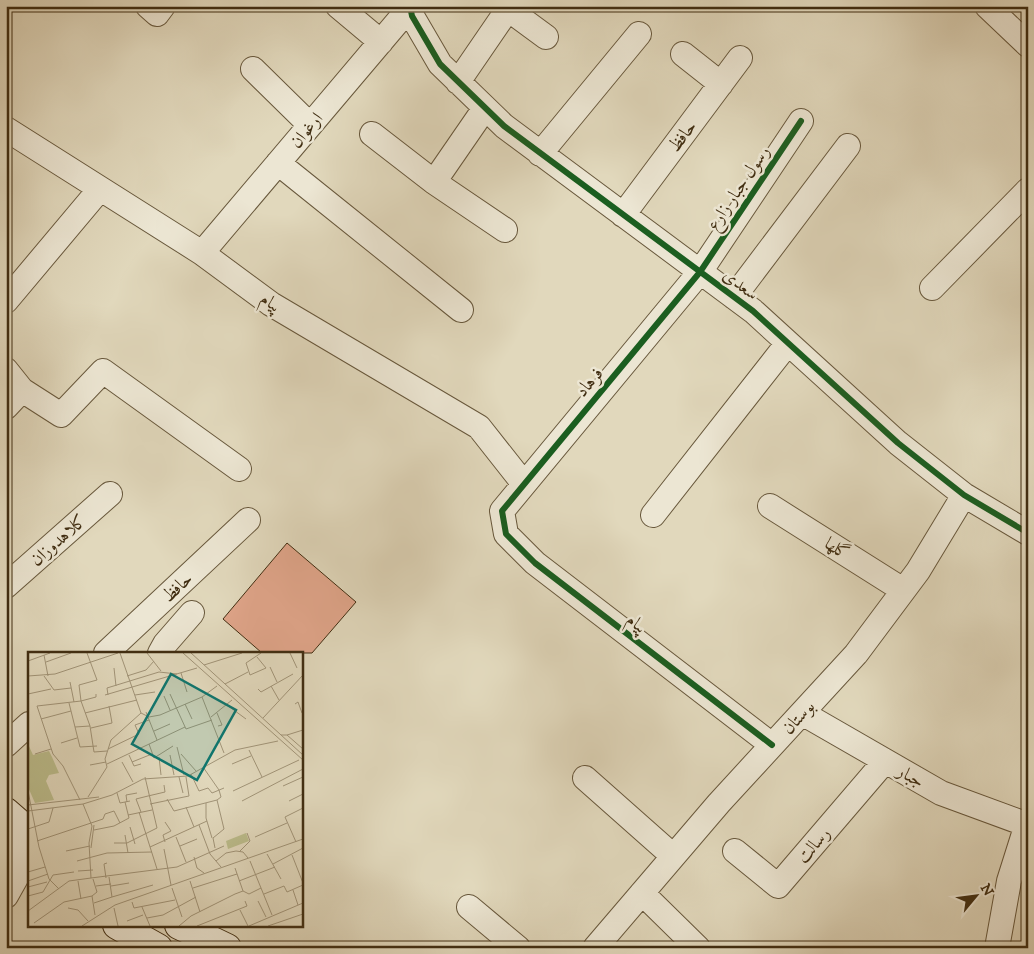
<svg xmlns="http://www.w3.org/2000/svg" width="1034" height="954" font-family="'IM FELL DW Pica',Amiri,serif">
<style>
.building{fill:#e0a58a;stroke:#402d11}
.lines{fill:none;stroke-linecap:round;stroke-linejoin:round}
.minor-casing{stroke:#68583c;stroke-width:26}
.secondary-casing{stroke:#402d11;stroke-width:30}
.minor{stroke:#ece6d3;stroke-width:24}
.secondary{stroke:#ece6d3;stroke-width:28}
.cycleway-casing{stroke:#ece6d3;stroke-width:9}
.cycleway{stroke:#1b5e20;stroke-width:6}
.labels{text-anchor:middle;stroke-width:5;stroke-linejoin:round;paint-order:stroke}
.street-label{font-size:18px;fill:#402d11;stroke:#ece6d3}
.inset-road{fill:none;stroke:#a19478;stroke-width:1}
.view{fill:#0f766e;fill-opacity:0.15;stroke:#0f766e;stroke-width:2.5}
.inset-edge{fill:none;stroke:#402d11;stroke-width:2.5}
</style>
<rect width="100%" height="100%" fill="#e1d8bc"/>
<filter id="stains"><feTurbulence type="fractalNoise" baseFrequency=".004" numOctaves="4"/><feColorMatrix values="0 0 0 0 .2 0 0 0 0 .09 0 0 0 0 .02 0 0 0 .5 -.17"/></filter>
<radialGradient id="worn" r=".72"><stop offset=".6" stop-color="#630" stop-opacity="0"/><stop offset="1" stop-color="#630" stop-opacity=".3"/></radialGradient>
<!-- building -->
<path class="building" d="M 287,543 L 356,602 L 312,653 L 262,653 L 223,619 Z"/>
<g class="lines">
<defs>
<path id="minor" d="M 148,6 L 157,14 L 163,6
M 338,6 L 381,42
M 410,6 L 412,16 L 440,64 L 504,126 L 753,311 L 898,443 L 964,495 L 1028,533
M 987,6 L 1028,45
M 683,54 L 721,84
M 253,69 L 310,125
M 458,82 L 508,9 L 546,37
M 6,129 L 202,253 L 271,304 L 479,427 L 524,484
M 372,134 L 434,182 L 505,230
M 540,154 L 639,34
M 278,163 L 461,310
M 434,182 L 485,108
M 623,215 L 740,58
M 202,253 L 411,6
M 932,288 L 1028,190
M 734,297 L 848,146
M 6,301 L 100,189
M 6,370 L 22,390 L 61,415 L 103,371 L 239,469
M 6,407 L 22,390
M 770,506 L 903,590
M 653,515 L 788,343
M 6,586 L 110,494
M 106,653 L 248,520
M 160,653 L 165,644 L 192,613
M 802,713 L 941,793 L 1028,825
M 6,745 L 29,724
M 772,745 L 535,563 L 506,534 L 502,511 L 700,272 L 801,121
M 585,778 L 673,856
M 735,851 L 778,886 L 885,761
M 642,893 L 698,948
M 6,896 L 29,855
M 469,907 L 518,948
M 595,948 L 719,803 L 856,654 L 918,571 L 964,495
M 997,948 L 1009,881 L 1027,824"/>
<path id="secondary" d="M 6,812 L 29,832
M 6,847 L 29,865
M 117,925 L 158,948
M 179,925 L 227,948"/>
</defs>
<!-- minor casing -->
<use href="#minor" class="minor-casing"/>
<!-- secondary casing -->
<use href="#secondary" class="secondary-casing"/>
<!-- minor -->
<use href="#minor" class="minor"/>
<!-- secondary -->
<use href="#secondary" class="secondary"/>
<defs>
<path id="cycleway" d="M 410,6 L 412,16 L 440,64 L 504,126 L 753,311 L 898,443 L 964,495 L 1028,533
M 772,745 L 535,563 L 506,534 L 502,511 L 700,272 L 801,121"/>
</defs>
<!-- cycleway casing -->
<use href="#cycleway" class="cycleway-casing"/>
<!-- cycleway -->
<use href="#cycleway" class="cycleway"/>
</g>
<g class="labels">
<!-- street labels -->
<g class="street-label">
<text transform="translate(306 130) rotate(-50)" y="6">ارغوان</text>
<text transform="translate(682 136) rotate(-53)" y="6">حافظ</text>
<text transform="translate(738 188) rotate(-56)" y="6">رسول جبار زارع</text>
<text transform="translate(741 284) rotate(37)" y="6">سعدی</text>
<text transform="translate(271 302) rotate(34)" y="6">پیام</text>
<text transform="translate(589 382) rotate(-50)" y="6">فرهاد</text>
<text transform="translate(58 540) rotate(-41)" y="6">کلاهدوزان</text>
<text transform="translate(837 548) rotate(33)" y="6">گلها</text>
<text transform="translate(177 587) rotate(-43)" y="6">حافظ</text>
<text transform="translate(637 623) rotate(38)" y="6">پیام</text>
<text transform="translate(798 717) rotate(-47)" y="6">بوستان</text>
<text transform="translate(911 776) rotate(30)" y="6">جبار</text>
<text transform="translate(813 845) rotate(-49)" y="6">رسالت</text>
</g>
</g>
<!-- overview -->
<g transform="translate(28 652)">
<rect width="275" height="275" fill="#e1d8bc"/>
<path d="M 0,92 L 5,103 L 21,99 L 24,105 L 31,121 L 21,123 L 18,129 L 26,148 L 7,151 L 0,135 ZM 218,181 L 221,189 L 200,197 L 198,189 Z" fill="#bbbc8b"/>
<path class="inset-road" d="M 59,1 L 69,28 L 51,33 L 53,49 L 62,74 L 66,100 L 79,99M 92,1 L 113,61M 119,1 L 133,19M 155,1 L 275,108M 163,1 L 275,103M 262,1 L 269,16M 16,3 L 20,24M 229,5 L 238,16 L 222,23 L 218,11 L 233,1M 0,9 L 22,1M 18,10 L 43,1M 176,13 L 214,1M 242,15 L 249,30M 86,16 L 88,34M 153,21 L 159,40M 0,24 L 27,22 L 90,1M 16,24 L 26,38 L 43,36M 99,24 L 118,18 L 126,9M 42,30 L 46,50M 197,32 L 220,20M 243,34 L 251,48M 230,37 L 233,40 L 265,22M 0,42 L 23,37M 142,42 L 158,77 L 184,68M 77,43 L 169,16M 80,43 L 79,36 L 131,20 L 149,22M 107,43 L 127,40M 136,44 L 142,58M 174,45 L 196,101M 41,51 L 52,95 L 69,94M 157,52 L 164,67M 267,52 L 270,50 L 274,61M 199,53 L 218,67M 118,60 L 129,88M 57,61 L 109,48M 113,61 L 121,65 L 132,63 L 174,45 L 189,34M 189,61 L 194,73 L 190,74M 183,65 L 204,48M 235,66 L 275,23M 13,67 L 43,59M 47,75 L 62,74M 63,76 L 84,71 L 81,54M 126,79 L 142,72M 253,83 L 259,83 L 275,97M 259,83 L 275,78M 33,91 L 49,86M 121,92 L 126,106 L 145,94M 149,95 L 156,123M 80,97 L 111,82 L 107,73 L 121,68M 221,98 L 234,125M 7,102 L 23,97M 153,102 L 168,119M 101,103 L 106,114 L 113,112M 142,103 L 146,123M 131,105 L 133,123M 94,110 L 105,130M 104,110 L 124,102M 79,112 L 157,75M 204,112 L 223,104M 62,113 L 78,110M 175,115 L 191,138 L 193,145 L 189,148M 163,122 L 171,139 L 180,136 L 184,141 L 196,136M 151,125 L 155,141M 255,134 L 275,125M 0,139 L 11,195 L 21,227 L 31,237M 205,139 L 271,108M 89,141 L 92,151 L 102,149M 120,144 L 137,140 L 136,133M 60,145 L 79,115 L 77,107 L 83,88 L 113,61M 139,147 L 146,159 L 189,148M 52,148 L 35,114 L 25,102 L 9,54 L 53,49 L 68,45 L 68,42M 214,149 L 275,117M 261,149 L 275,142M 99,150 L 98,143 L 109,141M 178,151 L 178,166 L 184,186M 122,152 L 161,144 L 158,125M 0,153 L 71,145M 158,155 L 166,175M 0,159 L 55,152 L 84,143 L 115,127 L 160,124 L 207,98 L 250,89M 111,160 L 129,217M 113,160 L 108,147 L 120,144M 100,163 L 124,158M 171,173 L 182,202 L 193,215M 102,175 L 107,192M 0,177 L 21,170 L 25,156M 66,178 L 86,174 L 101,166 L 97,150M 97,183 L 100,201M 148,185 L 158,210M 227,185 L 259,171M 9,189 L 75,167 L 77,162 L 86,159 L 92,171M 137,190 L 135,183 L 143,179 L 137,170M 268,190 L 257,165 L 275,156M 86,191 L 99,191 L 129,176 L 117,125M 152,194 L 169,187M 122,195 L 179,169M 63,196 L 66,173M 187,196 L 185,186 L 196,177 L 189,148M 136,197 L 143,233M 38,199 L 62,194M 212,199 L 222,189 L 219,181M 239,202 L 253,227M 264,203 L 275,231M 166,205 L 169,216 L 176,221M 49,209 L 79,201 L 124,200M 188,209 L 198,201 L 208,199 L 215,200 L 220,206M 222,209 L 244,263M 245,212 L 275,196M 207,216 L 215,239M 50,219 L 65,218M 0,220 L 17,215M 63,226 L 149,215 L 196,194M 78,226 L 76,212 L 79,211M 65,227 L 69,240 L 64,244 L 67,263M 0,229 L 20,222M 50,229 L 53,247M 162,229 L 172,260M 211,229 L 247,215M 68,234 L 83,232M 83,234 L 101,231M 0,235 L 19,230M 144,236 L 154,265M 165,236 L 209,222M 265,238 L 270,253M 236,242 L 256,234 L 259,240 L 275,233M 0,244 L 15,240 L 25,223 L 46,220M 84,245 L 125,233M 230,249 L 238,265M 104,250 L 106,256 L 147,248M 66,251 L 84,245 L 81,225M 114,255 L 122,274M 40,256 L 50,258 L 60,269M 86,256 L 90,274M 212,258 L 220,274M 0,259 L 41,229 L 63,226 L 61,191 L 64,174 L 55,152M 119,266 L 135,263 L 168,245M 99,269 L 115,263M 6,271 L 36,250 L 64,244M 54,274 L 87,253 L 275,187M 151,274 L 163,264 L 207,242 L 215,239 L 221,242 L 233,236M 169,274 L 219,254 L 217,249M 221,274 L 275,251M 240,274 L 275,262"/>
<path class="view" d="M 143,22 L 208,58 L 169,128 L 104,92 Z"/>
<rect width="275" height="275" class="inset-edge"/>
</g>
<!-- margin -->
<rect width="1034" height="954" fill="none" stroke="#e1d8bc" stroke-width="25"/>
<rect x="8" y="8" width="1019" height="939" fill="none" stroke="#402d11" stroke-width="2.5"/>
<rect x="12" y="12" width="1009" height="929" fill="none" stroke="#402d11"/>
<!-- north arrow -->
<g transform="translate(976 896) rotate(61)" stroke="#ece6d3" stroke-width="4" paint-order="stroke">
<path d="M0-4L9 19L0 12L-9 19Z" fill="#402d11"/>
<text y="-8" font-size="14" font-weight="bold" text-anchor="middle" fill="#402d11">N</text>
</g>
<rect width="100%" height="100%" filter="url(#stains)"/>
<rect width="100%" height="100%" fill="url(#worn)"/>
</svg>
